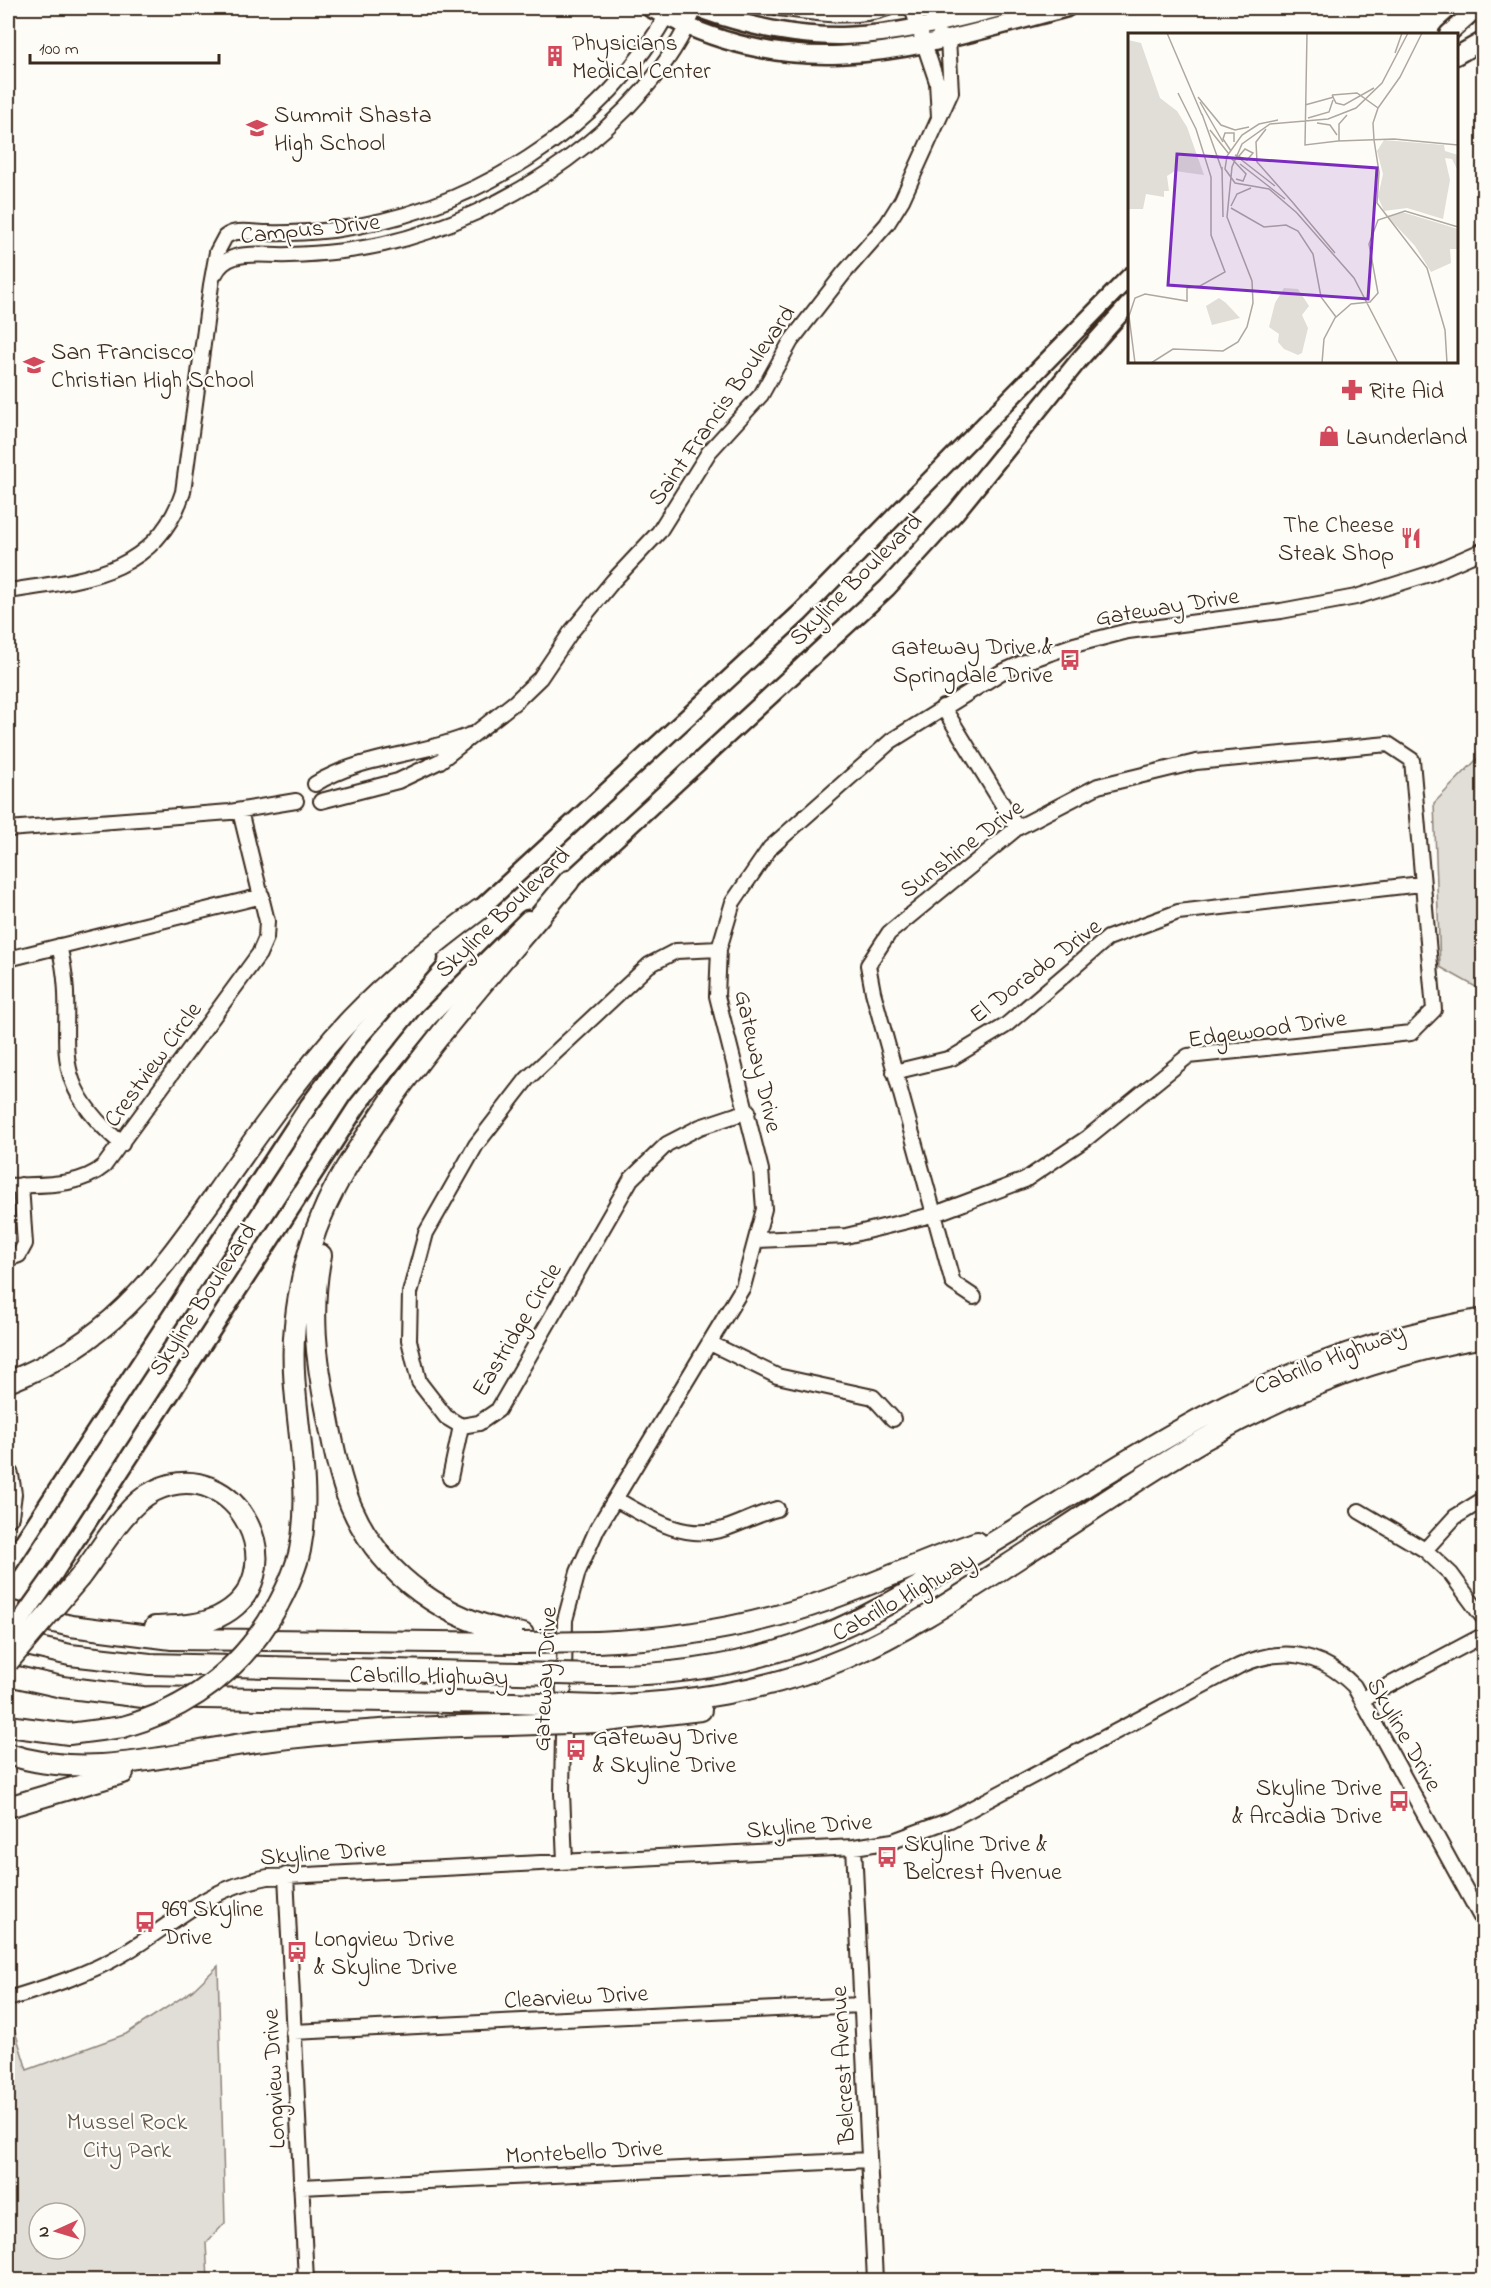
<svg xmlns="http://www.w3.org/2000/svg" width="1491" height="2288" font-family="'Indie Flower',sans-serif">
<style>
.green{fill:#e1ded7;stroke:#8e847a;stroke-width:1.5;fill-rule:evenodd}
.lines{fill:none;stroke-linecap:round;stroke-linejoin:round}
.minor-casing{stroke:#3b2a1e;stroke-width:18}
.major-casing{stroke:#3b2a1e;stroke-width:21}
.highway-casing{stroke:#3b2a1e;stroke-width:24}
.minor{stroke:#fdfcf7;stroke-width:14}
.major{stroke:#fdfcf7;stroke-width:16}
.highway{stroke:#fdfcf7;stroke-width:20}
.major-bridge-casing{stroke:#3b2a1e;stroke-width:21;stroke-linecap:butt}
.highway-bridge-casing{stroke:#3b2a1e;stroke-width:24;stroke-linecap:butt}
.major-bridge{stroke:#fdfcf7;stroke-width:16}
.highway-bridge{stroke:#fdfcf7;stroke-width:20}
.labels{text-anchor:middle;stroke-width:4.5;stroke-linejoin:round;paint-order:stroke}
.poi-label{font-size:24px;fill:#3b2a1e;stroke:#fdfcf7;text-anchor:start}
.street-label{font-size:24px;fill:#3b2a1e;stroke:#fdfcf7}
.park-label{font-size:24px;fill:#64574c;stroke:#fdfcf7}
.inset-road{fill:none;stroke:#afa8a0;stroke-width:1.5}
.view{fill:#7b2cbf;fill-opacity:0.15;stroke:#7b2cbf;stroke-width:3}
.inset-edge{fill:none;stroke:#3b2a1e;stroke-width:3}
</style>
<rect width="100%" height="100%" fill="#fdfcf7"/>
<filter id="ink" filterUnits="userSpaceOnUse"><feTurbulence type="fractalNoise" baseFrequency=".0167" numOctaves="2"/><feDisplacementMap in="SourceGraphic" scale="12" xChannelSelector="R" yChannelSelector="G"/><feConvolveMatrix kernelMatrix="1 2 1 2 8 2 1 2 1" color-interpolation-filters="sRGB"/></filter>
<g filter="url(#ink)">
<!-- green -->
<path class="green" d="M 1483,753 L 1483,991 L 1440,967 L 1434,803 Z
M 218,1966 L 225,2223 L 206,2243 L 208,2280 L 8,2280 L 8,2030 L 14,2028 L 27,2070 L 126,2034 L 192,1991 ZM 39,2213 L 75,2213 L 75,2249 L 39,2249 Z"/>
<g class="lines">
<defs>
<path id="minor" d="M 778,8 C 812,13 854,20 888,8
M 912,8 L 937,82 L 939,117
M 215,274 C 219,266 225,260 235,257 C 251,252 272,256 289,255 C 321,254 353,251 384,244 C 504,217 647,125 695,8
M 8,591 C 82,580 156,575 183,492 L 211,285 L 217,252 L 225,237 C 229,234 233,232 238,232 C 248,231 259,233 269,233 C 291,234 312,232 333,230 C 471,212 604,130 671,8
M 943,707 L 1017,828
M 315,784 C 362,755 420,756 470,735
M 321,801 L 398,781 L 440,761 L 515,702 L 540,678 L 571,632 L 613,581 L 659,532 L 709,452 L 761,395 L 791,341 L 844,273 L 887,224 L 902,200 L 951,92 L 948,39 L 939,36
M 8,829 L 230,812 L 296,801
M 59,946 C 82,1034 35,1072 122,1144
M 719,949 L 676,951 L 649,965 L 527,1079 L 476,1145 L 426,1233 L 410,1293 L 409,1340 L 419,1382 L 446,1417 L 461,1426 L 479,1423 L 498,1410 L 631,1179 L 667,1144 L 700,1127 L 748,1111
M 8,959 L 262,896
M 894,1072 L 952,1058 L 1005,1026 L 1108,938 L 1178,912 L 1421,884
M 8,1186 C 40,1184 78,1188 104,1166 L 259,954 L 266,938 L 267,921 L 240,811
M 758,1240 L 846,1236 L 932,1215 L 1025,1180 L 1087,1138 L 1188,1056 L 1411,1033 L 1434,1010 L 1412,760 L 1388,744 L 1196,762 L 1098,786 L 1017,828 L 889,933 L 868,965 L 873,992 L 953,1283 L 974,1297
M 8,1259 L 19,1255 L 25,1244 L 21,1185
M 710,1343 L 777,1376 L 873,1397 L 893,1419
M 450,1478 L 461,1426
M 615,1499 C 648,1517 681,1540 720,1530 C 739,1525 757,1514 777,1509
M 1359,1511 L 1425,1550 L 1451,1574 L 1484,1619
M 1425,1550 L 1455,1517 L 1484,1499
M 1363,1699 L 1484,1635
M 854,1847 L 875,2280
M 565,1861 L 562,1793 L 565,1620 L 578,1572 L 597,1529 L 743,1287 L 764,1209 L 761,1170 L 717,996 L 719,949 L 733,902 L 770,848 L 891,741 L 1000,673 L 1022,663 L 1074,645 L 1128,631 L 1281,611 L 1356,597 L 1429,574 L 1484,550
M 286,1875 L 306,2280
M 8,1999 C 47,1987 87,1975 123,1954 C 176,1923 204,1889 268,1877 L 854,1847 L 893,1841 L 950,1820 L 1239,1666 C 1282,1646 1320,1652 1354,1686 L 1484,1923
M 293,2032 L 861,2005
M 301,2187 L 869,2160"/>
<path id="major" d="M 650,8 C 800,90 914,48 1067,8
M 696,8 C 817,51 879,39 1000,8
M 1448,34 L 1477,8
M 1456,56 L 1484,40
M 560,890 L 887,588 L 956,512 L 1079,360 L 1130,303
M 469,919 L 800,613 L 1130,276
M 8,1565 L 309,1105 L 361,1035 L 429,958
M 55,1572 L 358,1105 L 429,1017 L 528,919"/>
<path id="highway" d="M 321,1255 C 310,1309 316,1360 327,1413 C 333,1444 339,1477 351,1506 C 382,1577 448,1623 523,1634
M 8,1382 C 108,1343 153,1282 213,1198 C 246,1151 279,1104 316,1059 C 364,999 418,956 479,910
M 8,1475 L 11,1494 L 8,1516
M 80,1577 C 100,1551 125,1505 154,1491 C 237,1450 300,1578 218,1617 C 199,1626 176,1626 155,1627
M 278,1605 C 287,1588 296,1569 300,1550 C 315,1475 287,1400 295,1325 C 299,1287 307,1249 322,1215 C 335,1183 355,1153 374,1125 C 432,1038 503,961 569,881
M 8,1611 L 71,1626 L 172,1639 L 521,1643
M 9,1641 L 70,1655 L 150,1664 L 517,1673
M 597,1642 C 675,1639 751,1627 825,1601 C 876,1583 926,1560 977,1542
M 8,1675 L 62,1687 L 143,1697 L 512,1703
M 598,1675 C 675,1676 754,1664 826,1634 C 871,1616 912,1590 954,1566 C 1027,1523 1098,1477 1171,1435 C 1267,1379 1374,1337 1484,1319
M 598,1706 C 683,1703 767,1692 846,1658 C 911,1630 969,1590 1028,1552 C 1086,1515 1144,1474 1205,1439 C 1291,1390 1385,1354 1484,1337
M 598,1722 L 701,1710
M 8,1726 L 69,1734 L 123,1727
M 8,1754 C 92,1782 179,1751 264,1741 C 345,1731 427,1726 509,1725
M 8,1807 L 123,1773"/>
</defs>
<!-- minor casing -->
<use href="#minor" class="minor-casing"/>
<!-- major casing -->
<use href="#major" class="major-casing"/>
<!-- highway casing -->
<use href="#highway" class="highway-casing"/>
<!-- minor -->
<use href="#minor" class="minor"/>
<!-- major -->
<use href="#major" class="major"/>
<!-- highway -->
<use href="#highway" class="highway"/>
<defs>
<path id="major-bridge" d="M 8,1638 L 55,1572"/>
<path id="highway-bridge" d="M 522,1643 L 597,1642
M 8,1662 L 80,1577
M 517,1673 L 598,1675
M 512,1703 L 598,1706
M 509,1725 L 598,1722
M 123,1727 C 191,1708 244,1667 278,1605"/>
</defs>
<!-- major-bridge casing -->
<use href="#major-bridge" class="major-bridge-casing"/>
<!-- highway-bridge casing -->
<use href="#highway-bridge" class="highway-bridge-casing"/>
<!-- major-bridge -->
<use href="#major-bridge" class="major-bridge"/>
<!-- highway-bridge -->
<use href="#highway-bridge" class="highway-bridge"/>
</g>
</g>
<!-- icons -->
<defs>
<symbol id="building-bare" viewBox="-9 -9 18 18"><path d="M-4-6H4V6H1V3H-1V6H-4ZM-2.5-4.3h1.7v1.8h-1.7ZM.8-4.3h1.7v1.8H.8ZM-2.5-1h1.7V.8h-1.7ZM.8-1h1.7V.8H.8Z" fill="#d1495b" stroke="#fdfcf7" stroke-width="2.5" paint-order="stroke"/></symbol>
<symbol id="school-bare" viewBox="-9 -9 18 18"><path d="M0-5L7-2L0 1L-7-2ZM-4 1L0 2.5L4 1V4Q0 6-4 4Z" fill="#d1495b" stroke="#fdfcf7" stroke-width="2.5" paint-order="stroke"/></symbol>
<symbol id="pharmacy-bare" viewBox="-9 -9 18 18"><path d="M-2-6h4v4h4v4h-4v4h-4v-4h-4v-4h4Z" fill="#d1495b" stroke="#fdfcf7" stroke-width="2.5" paint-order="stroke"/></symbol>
<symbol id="shop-bare" viewBox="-9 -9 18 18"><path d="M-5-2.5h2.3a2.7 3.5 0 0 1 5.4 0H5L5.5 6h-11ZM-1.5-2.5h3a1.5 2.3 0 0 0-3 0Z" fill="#d1495b" stroke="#fdfcf7" stroke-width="2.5" paint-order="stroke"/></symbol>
<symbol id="restaurant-bare" viewBox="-9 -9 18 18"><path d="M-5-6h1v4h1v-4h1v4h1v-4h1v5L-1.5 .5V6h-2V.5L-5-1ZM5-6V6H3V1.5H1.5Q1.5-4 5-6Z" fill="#d1495b" stroke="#fdfcf7" stroke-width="2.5" paint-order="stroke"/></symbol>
<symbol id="bus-bare" viewBox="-9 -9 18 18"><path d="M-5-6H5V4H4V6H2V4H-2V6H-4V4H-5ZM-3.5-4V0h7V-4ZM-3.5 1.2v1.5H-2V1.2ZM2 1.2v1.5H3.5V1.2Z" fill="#d1495b" stroke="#fdfcf7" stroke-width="2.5" paint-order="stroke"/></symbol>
</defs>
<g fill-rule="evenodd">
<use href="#building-bare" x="540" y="41" width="30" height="30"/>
<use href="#school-bare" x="242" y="113" width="30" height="30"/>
<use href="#school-bare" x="19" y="350" width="30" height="30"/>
<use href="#pharmacy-bare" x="1337" y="375" width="30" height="30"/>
<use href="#shop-bare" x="1314" y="421" width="30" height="30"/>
<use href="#restaurant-bare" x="1396" y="523" width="30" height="30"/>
<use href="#bus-bare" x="1055" y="645" width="30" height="30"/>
<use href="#bus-bare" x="561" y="1735" width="30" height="30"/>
<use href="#bus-bare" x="1384" y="1786" width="30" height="30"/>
<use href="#bus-bare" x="872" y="1842" width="30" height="30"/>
<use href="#bus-bare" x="130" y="1907" width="30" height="30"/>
<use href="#bus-bare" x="282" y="1937" width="30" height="30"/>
</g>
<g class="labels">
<!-- poi labels -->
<g class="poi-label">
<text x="572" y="50">Physicians<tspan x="572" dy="28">Medical Center</tspan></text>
<text x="274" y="122">Summit Shasta<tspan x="274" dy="28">High School</tspan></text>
<text x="51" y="359">San Francisco<tspan x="51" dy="28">Christian High School</tspan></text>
<text x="1369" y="398">Rite Aid</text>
<text x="1346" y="444">Launderland</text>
<text x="1394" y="532" text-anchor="end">The Cheese<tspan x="1394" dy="28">Steak Shop</tspan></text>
<text x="1053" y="654" text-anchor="end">Gateway Drive &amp;<tspan x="1053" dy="28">Springdale Drive</tspan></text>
<text x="593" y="1744">Gateway Drive<tspan x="593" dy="28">&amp; Skyline Drive</tspan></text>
<text x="1382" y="1795" text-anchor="end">Skyline Drive<tspan x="1382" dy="28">&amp; Arcadia Drive</tspan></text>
<text x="904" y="1851">Skyline Drive &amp;<tspan x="904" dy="28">Belcrest Avenue</tspan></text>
<text x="162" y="1916">969 Skyline<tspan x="162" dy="28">Drive</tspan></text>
<text x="314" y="1946">Longview Drive<tspan x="314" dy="28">&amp; Skyline Drive</tspan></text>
</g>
<!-- street labels -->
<g class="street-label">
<text transform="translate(310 228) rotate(-6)" y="8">Campus Drive</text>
<text transform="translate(721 405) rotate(-55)" y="8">Saint Francis Boulevard</text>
<text transform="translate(855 579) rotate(-45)" y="8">Skyline Boulevard</text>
<text transform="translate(1167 606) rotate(-9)" y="8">Gateway Drive</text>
<text transform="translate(961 848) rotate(-37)" y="8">Sunshine Drive</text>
<text transform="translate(502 912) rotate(-44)" y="8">Skyline Boulevard</text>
<text transform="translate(1035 970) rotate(-37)" y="8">El Dorado Drive</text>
<text transform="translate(1267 1028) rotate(-8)" y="8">Edgewood Drive</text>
<text transform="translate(759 1061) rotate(77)" y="8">Gateway Drive</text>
<text transform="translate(152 1064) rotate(-54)" y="8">Crestview Circle</text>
<text transform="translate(202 1299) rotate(-57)" y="8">Skyline Boulevard</text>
<text transform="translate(516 1329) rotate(-59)" y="8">Eastridge Circle</text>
<text transform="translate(1329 1358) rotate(-21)" y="8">Cabrillo Highway</text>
<text transform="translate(903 1596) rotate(-29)" y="8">Cabrillo Highway</text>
<text transform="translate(429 1675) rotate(1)" y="8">Cabrillo Highway</text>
<text transform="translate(544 1679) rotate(-87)" y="8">Gateway Drive</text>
<text transform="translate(1405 1734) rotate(60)" y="8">Skyline Drive</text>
<text transform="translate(809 1825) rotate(-4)" y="8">Skyline Drive</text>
<text transform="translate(323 1852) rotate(-4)" y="8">Skyline Drive</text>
<text transform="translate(576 1996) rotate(-3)" y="8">Clearview Drive</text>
<text transform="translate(842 2065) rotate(-93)" y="8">Belcrest Avenue</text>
<text transform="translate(273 2079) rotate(-93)" y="8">Longview Drive</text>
<text transform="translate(584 2151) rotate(-3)" y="8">Montebello Drive</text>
</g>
<!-- park labels -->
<g class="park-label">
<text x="127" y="2129">Mussel Rock<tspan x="127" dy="28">City Park</tspan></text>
</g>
</g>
<!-- overview -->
<g transform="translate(1128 33)">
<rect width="330" height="330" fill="#fdfcf7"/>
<path d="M 0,7 L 13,10 L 32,65 L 49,78 L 59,94 L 76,142 L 47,138 L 39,143 L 41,158 L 36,158 L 36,164 L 18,161 L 15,176 L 0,176 ZM 256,107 L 316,112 L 317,118 L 330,122 L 330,138 L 324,126 L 317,125 L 322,147 L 315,186 L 279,175 L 256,178 L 250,164 L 255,141 L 249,118 ZM 274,179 L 330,196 L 330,216 L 322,216 L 323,230 L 303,239 L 287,213 L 259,183 ZM 156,255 L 170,256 L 181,273 L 174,282 L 180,295 L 174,320 L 170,322 L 156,316 L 150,309 L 151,301 L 141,294 L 147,270 ZM 91,265 L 98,270 L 112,285 L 84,292 L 78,273 Z" fill="#e1ded7"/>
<path class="inset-road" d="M 39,0 L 74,82M 179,0 L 177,112 L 210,108M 267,20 L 274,0M 204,62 L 229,60 L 250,75 L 245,90 L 246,107M 204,62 L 208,70 L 216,72 L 246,55M 70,64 L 93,92 L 107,97 L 121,94M 72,69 L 95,109M 177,72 L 206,64M 250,75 L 272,44 L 294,0M 74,81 L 94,137M 180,85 L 201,79 L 205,67M 150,87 L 131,91 L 114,102 L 99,123 L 97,136 L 107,150 L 141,156 L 169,180M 189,90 L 202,92 L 209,102M 138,96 L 128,109 L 129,129 L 167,172M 82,97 L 101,121M 246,107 L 251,139 L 249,170 L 299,235 L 317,297 L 319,330M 210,108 L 266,106 L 330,112M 211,108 L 211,91 L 219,82M 103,118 L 95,106 L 97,100 L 106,100 L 106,109M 107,122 L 119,127 L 125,120 L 117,116 L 111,123M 103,125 L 118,141 L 115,148 L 108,146M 111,125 L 147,153M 112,131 L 157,166M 94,134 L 95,184M 166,171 L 207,220M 103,173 L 109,161 L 123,155M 103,175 L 136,194 L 158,192 L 170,198 L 185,221 L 193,264 L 208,284M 168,179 L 226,245 L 270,330M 7,330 L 1,283 L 7,265 L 17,261 L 59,268 L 59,255 L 72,253 L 97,239 L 83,202 L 83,144 L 68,96 L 50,60M 23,330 L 45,316 L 95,318 L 110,309 L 119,294 L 125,270 L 124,248 L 99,184 L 104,134 L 114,111 L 142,91 L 200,86 L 228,75 L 254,50 L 280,0M 194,330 L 196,306 L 207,285 L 223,271 L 242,269 L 250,260 L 241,211 L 250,187 L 277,178 L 330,194"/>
<path class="view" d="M 49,121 L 249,135 L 240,266 L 40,252 Z"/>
<rect width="330" height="330" class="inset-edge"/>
</g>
<!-- margin -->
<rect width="1491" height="2288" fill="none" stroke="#fdfcf7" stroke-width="30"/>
<rect x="15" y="15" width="1461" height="2258" fill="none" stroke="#3b2a1e" stroke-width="2" filter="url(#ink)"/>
<!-- north arrow -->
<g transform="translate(57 2231) rotate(266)"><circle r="28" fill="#fdfcf7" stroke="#afa8a0" stroke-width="1.5"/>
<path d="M0-4.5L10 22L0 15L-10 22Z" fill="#d1495b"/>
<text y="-9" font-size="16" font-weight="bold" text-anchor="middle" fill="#3b2a1e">N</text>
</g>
<!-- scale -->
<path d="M30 54v9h189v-9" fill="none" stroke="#3b2a1e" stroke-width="3"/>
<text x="39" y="54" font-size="18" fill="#3b2a1e" stroke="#fdfcf7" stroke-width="4.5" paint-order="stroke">100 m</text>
</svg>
